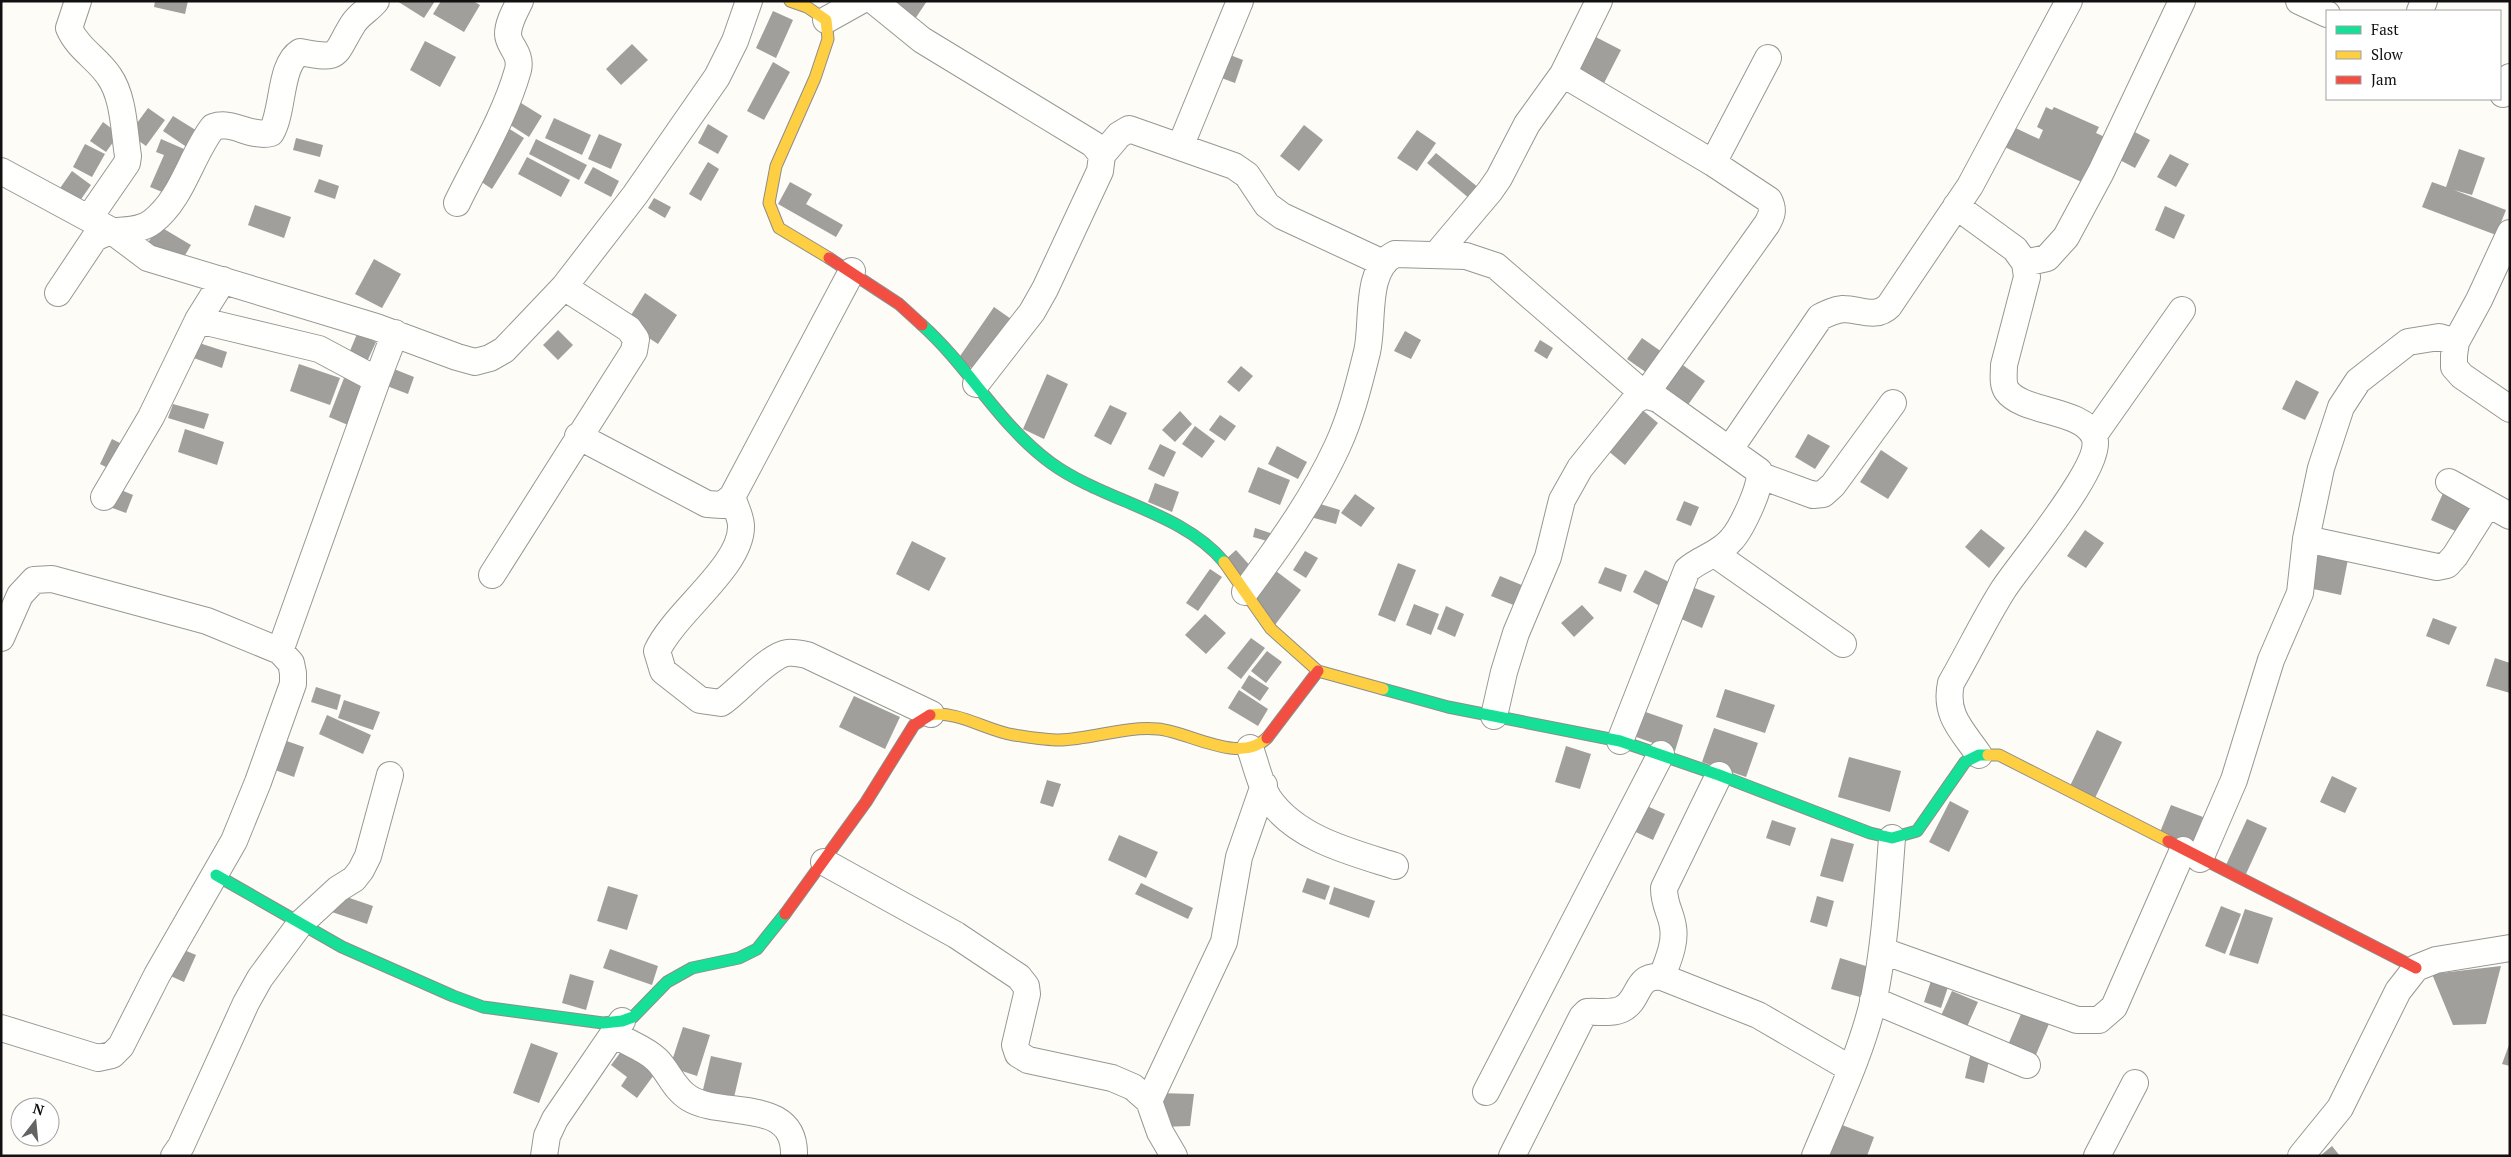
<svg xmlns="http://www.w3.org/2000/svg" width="2511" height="1157" font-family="'PT Serif',serif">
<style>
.building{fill:#a19f9c}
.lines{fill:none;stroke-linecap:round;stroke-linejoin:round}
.street-casing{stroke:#979795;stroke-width:28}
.fast-casing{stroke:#8e8d8b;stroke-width:13}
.slow-casing{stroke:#8e8d8b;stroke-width:13}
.jam-casing{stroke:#8e8d8b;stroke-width:13}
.street{stroke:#fffffe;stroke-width:26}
.fast{stroke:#16e098;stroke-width:11}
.slow{stroke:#ffcf43;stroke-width:11}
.jam{stroke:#f24e42;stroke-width:11}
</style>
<rect width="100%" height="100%" fill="#fdfcf7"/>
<!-- building -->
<path class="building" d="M 155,1 L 188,1 L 185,14 L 154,7 Z
M 397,1 L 435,1 L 424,18 Z
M 441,1 L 473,1 L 480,5 L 464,32 L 433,14 Z
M 882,1 L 927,1 L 913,22 Z
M 773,11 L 793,20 L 776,58 L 756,48 Z
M 1590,34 L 1621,50 L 1603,85 L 1572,69 Z
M 425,41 L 456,57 L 440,87 L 410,70 Z
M 632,44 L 648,60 L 621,85 L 606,69 Z
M 1225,53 L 1243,60 L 1235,83 L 1216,76 Z
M 773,62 L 790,72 L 764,120 L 747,111 Z
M 513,98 L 542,116 L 529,137 L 501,119 Z
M 2046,107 L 2052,110 L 2054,107 L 2099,127 L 2096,133 L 2107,138 L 2086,184 L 1998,144 L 2007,124 L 2039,139 L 2043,130 L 2037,127 Z
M 148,108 L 165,120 L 146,146 L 129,134 Z
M 173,116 L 202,134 L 191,150 L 163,131 Z
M 554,118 L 591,135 L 582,155 L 545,138 Z
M 103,122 L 119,134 L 106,152 L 90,141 Z
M 500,123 L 524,138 L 492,189 L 474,177 Z
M 708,124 L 728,136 L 718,154 L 698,143 Z
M 1304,125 L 1323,140 L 1299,171 L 1280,156 Z
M 1417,130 L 1436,143 L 1417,171 L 1397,158 Z
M 2131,130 L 2150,140 L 2135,168 L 2116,158 Z
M 599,134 L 622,144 L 611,169 L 588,159 Z
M 296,138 L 323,145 L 320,157 L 293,150 Z
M 161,139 L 191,152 L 172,196 L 150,187 L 164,155 L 156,152 Z
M 536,139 L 587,165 L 579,180 L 529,154 Z
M 85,144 L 105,154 L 92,177 L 73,167 Z
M 2459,149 L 2485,158 L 2472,195 L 2454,190 L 2506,210 L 2496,235 L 2422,207 L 2432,182 L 2446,187 Z
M 1436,153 L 1479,188 L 1470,199 L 1427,163 Z
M 2170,154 L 2189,164 L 2176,187 L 2157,177 Z
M 527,157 L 570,180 L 561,197 L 518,174 Z
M 708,162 L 719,169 L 701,201 L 689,194 Z
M 593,167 L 619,181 L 611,197 L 584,183 Z
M 72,171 L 91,185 L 77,205 L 58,191 Z
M 319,179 L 339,186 L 335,199 L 314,192 Z
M 790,182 L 812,194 L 806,204 L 843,225 L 836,237 L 778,204 Z
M 654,198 L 671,207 L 665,218 L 648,208 Z
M 255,205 L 291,217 L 284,238 L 248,225 Z
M 2165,206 L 2185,215 L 2174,239 L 2155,230 Z
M 159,226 L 191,245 L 180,264 L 147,244 Z
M 374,259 L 401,274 L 382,308 L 355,294 Z
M 645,293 L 677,315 L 658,344 L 626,323 Z
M 994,307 L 1014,321 L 979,373 L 958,359 Z
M 558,330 L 573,345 L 558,360 L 543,345 Z
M 1405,331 L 1421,340 L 1411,359 L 1394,351 Z
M 357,334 L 376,342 L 365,366 L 347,358 Z
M 1642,338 L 1662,352 L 1647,373 L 1627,359 Z
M 190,340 L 227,352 L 222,368 L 185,355 Z
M 1540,340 L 1553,348 L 1547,359 L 1534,351 Z
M 1680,363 L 1705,381 L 1685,409 L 1660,391 Z
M 299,364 L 340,378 L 330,405 L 290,391 Z
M 1241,366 L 1253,376 L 1239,392 L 1227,382 Z
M 394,369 L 414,377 L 408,394 L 387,386 Z
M 1047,374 L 1068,384 L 1044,439 L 1023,429 Z
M 344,378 L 364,386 L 348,425 L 329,417 Z
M 2296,380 L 2319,392 L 2305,420 L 2282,409 Z
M 173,404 L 209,414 L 204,429 L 168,418 Z
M 1110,405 L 1127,413 L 1111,445 L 1094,436 Z
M 1640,408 L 1658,423 L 1625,465 L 1607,450 Z
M 1180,411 L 1192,424 L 1175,442 L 1162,430 Z
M 1220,415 L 1236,426 L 1225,441 L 1209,430 Z
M 1195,426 L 1215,441 L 1202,458 L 1182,444 Z
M 185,429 L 224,442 L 217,465 L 178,452 Z
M 1808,434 L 1830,446 L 1815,469 L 1795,457 Z
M 112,439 L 124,445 L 112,470 L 100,464 Z
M 1160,444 L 1176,452 L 1164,477 L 1148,469 Z
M 1277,446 L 1307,462 L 1298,479 L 1268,464 Z
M 1881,450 L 1908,468 L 1888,499 L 1860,482 Z
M 1258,467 L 1290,480 L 1280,505 L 1248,492 Z
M 1155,483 L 1179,492 L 1172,512 L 1148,502 Z
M 114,487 L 133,495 L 126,513 L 107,506 Z
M 2444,491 L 2475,505 L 2462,534 L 2431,520 Z
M 1355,494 L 1375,508 L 1361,527 L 1341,513 Z
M 1307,500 L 1340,510 L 1336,524 L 1303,515 Z
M 1684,501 L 1699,507 L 1691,526 L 1676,520 Z
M 1255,528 L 1277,535 L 1274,543 L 1253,537 Z
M 1981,529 L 2005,548 L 1989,568 L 1965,547 Z
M 2085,530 L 2104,543 L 2086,568 L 2067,556 Z
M 912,541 L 946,558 L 929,591 L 896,574 Z
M 1236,550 L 1253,569 L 1243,578 L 1226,559 Z
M 1305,551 L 1318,558 L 1306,578 L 1293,570 Z
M 2311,551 L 2348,559 L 2341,595 L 2304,587 Z
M 1398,563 L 1416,570 L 1395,622 L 1378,615 Z
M 1605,567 L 1627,575 L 1621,592 L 1598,583 Z
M 1210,569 L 1222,577 L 1198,611 L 1186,603 Z
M 1645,570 L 1673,584 L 1662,607 L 1633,592 Z
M 1276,571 L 1301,590 L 1275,625 L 1256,598 Z
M 1500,576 L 1524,586 L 1516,606 L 1491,596 Z
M 1692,587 L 1715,596 L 1702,628 L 1679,618 Z
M 1414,604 L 1439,614 L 1431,635 L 1406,625 Z
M 1582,605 L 1594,618 L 1574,637 L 1561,623 Z
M 1446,606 L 1464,614 L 1455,637 L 1437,629 Z
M 1205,614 L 1226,633 L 1206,654 L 1185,635 Z
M 2433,618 L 2457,627 L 2449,645 L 2426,636 Z
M 1251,638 L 1265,648 L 1241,679 L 1227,668 Z
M 1267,651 L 1282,662 L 1266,683 L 1251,671 Z
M 2495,658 L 2510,663 L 2510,693 L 2486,686 Z
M 1249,675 L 1269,688 L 1260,701 L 1241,688 Z
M 316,687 L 341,695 L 337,710 L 311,702 Z
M 1725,689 L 1775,705 L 1765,733 L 1716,717 Z
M 1239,690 L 1268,709 L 1258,726 L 1228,708 Z
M 854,696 L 900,717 L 885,749 L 839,727 Z
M 344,700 L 380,712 L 373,730 L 338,718 Z
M 1637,709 L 1683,725 L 1675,751 L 1628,734 Z
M 327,715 L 371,735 L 363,754 L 319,734 Z
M 1714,728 L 1758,743 L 1746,777 L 1702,762 Z
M 2097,730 L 2122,742 L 2095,798 L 2070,786 Z
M 278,738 L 304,747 L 294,777 L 267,767 Z
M 1566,746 L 1591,754 L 1580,789 L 1555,782 Z
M 1849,757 L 1901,771 L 1890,812 L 1838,797 Z
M 2332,776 L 2357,788 L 2345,813 L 2320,802 Z
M 1047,780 L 1061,784 L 1053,807 L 1040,803 Z
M 1950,801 L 1969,811 L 1949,852 L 1929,842 Z
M 1638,802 L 1665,814 L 1653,840 L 1627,828 Z
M 2171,805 L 2203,817 L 2192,845 L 2160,832 Z
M 2247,819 L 2267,828 L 2246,874 L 2226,865 Z
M 1772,820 L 1796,828 L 1790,846 L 1766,838 Z
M 1119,835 L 1158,852 L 1146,878 L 1108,860 Z
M 1831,838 L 1854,844 L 1843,882 L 1820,876 Z
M 1307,878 L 1330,886 L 1325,900 L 1302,892 Z
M 1141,883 L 1193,908 L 1188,919 L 1135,894 Z
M 608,886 L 638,895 L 627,930 L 597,921 Z
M 1334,887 L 1375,901 L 1369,918 L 1329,904 Z
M 335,893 L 373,906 L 367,924 L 329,911 Z
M 1817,896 L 1834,901 L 1827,927 L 1810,922 Z
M 2221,906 L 2241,914 L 2225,954 L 2205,946 Z
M 2245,909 L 2273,918 L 2258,964 L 2229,955 Z
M 177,947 L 196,955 L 184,982 L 166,974 Z
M 610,949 L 658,966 L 652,985 L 603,968 Z
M 1840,958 L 1869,967 L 1860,997 L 1831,989 Z
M 2501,966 L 2486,1024 L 2453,1025 L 2432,974 Z
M 570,974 L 594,981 L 586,1010 L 562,1003 Z
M 1931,981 L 1948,987 L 1941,1008 L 1924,1002 Z
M 1952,991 L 1978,1002 L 1966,1029 L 1940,1018 Z
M 2024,1007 L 2051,1019 L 2035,1057 L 2008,1045 Z
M 683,1027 L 710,1035 L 697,1076 L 670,1067 Z
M 2510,1042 L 2510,1066 L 2502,1064 Z
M 531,1043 L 558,1053 L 539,1103 L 513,1093 Z
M 623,1049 L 656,1072 L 637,1098 L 621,1086 L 627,1077 L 611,1065 Z
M 1971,1052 L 1990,1056 L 1984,1083 L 1965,1078 Z
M 711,1056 L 742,1063 L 732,1106 L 701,1098 Z
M 1159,1093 L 1194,1094 L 1190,1126 L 1160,1127 Z
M 1834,1122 L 1874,1137 L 1867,1156 L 1827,1156 Z
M 2332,1146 L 2340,1156 L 2320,1156 Z"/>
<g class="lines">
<defs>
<path id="street" d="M 78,1 L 69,28 C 78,49 97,58 109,76 C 124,97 124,131 128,156 L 127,163 L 89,218
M 874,1 L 922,40 L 1093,144 L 1102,155 L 1100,171 L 1045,289 L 1032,312 L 976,384
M 2299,1 L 2327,14
M 2420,11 L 2424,1
M 826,20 L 860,1
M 2503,94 L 2510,77
M 1180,147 L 1240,1
M 1102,155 L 1119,135 L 1129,129 L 1234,166 L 1247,175 L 1267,205 L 1282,216 L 1383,263
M 1713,163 L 1768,58
M 1,171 L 112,231 L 148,258 L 376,327 L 457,357 L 475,362 L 490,358 L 504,350 L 564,287 L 635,195 L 717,77 L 735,41 L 749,1
M 457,203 C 478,160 505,116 518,70 C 522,53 508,46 508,34 C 508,23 515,11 520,1
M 1956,206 L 2015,249 L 2025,263 L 2027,277 L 2004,365 C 2004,374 2002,384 2007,391 C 2023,413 2082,409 2094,436 C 2106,464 2020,563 2003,590 C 1984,620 1969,652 1951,683 C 1944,715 1962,730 1979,755
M 2510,233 L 2479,300 L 2456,342 L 2454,355 L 2454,367 L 2462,376 L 2510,409
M 1436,255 L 1490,191 L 1499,178 L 1527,124 L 1563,74 L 1599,1
M 2025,263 L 2047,258 L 2066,237 L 2101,172 L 2182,1
M 58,293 L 94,239 C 112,226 135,235 152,222 C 183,198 190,157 213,127 C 233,120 250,138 271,133 C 284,111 279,65 300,52 C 342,60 333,56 353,24 C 359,14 369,10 376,1
M 198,320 L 319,349 L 377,380 L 395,333
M 2094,435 L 2182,310
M 578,436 L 707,504 L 722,505 L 732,497 L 852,271
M 1730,449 L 1820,317 C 1828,313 1834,310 1843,309 C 1860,309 1876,319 1889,306 L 1970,186 L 2069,1
M 1761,476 L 1813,495 L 1823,494 L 1833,485 L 1893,403
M 2449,482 L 2510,516
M 104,497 L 151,417 L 198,320 L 223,280
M 732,497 C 735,506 741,517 741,526 C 742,566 675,612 657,651 L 663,671 L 700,700 L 721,703 C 739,691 768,656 787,653 C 793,652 801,654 807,655 L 931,714
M 2306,539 L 2437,567 L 2447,565 L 2455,556 L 2488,504
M 1715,554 L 1843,644
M 492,575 L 634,351 L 636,339 L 629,329 L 564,287
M 1245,592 C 1279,546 1313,499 1337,447 C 1351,417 1359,384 1367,352 C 1374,323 1364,269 1395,254 L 1466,256 L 1496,266 L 1645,395 L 1767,224 C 1772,215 1774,210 1769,200 L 1713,163 L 1563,74
M 1,638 L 20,595 L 34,580 L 52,579 L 207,621 L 280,651 L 291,663 L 293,673 L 293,684 L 258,782 L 234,841 L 157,975 L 121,1046 L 112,1055 L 98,1058 L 1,1028
M 280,651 L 377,380
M 1494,716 L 1504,672 L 1516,633 L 1548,557 L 1562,500 L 1580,468 L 1634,401 L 1645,395 L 1658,399 L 1759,471 C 1764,483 1741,529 1732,539 C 1720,554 1701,558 1687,570 L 1620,741
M 1250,748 C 1256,764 1260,785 1269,799 C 1297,839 1351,852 1395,866
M 2200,859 L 2234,780 L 2271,660 L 2300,593 L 2306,539 L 2321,468 L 2341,407 L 2358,381 L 2408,342 L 2439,337 L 2456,342
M 824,862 L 956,935 L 1019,977 L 1026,986 L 1027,994 L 1015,1045 L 1018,1054 L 1028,1060 L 1112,1078 L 1133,1087 L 1149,1101 L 1160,1132 L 1174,1156
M 1883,951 L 2077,1020 L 2099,1020 L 2114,1007 L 2183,850
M 1662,977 C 1667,962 1676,944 1673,927 C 1671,912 1664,906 1664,888 L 1719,775
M 1873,1000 L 2027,1065
M 615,1035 C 628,1043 646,1049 657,1060 C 669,1072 674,1089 689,1098 C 722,1119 796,1096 794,1156
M 1486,1092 L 1661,754
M 1149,1101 L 1224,942 L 1239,857 L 1264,785
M 174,1156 L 181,1146 L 246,1003 L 260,978 L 300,924 L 338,889 L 354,879 L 361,870 L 368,856 L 390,775
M 544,1156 L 547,1136 L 555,1119 L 622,1021
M 1512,1156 L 1582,1017 L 1587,1012 C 1598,1011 1612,1014 1622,1009 C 1641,1000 1634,974 1662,977 L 1758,1015 L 1851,1069
M 1815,1156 C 1836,1105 1862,1052 1874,998 C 1885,945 1888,891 1892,838
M 2097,1156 L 2135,1083
M 2301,1156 L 2340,1108 L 2398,991 L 2416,968 L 2436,960 L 2510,948"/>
<path id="fast" d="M 922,325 C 970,368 998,424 1051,463 C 1103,501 1183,512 1224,562
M 1383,689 L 1448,707 L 1620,741 L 1719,775 L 1870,833 L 1892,838 L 1917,831 L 1965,762 L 1979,755 L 1988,755
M 216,875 L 342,947 L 453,996 L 483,1007 L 603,1023 L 622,1021 L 633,1017 L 667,982 L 692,968 L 739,958 L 757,949 L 785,914"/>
<path id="slow" d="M 790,1 L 807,7 L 826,20 L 828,39 L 815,78 L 776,166 L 769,203 L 779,228 L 829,258
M 1224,562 L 1271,629 L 1318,671 L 1383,689
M 930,715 C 957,710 987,731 1014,735 C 1028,737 1045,740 1059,740 C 1093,739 1124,726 1158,729 C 1190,732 1239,765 1267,738
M 1988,755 L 1999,755 L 2168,841"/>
<path id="jam" d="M 829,258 L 899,304 L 922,325
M 1267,738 L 1318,671
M 2168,841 L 2416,968
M 785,914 L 866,802 L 914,725 L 930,715"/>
</defs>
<!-- street casing -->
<use href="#street" class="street-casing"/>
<!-- fast casing -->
<use href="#fast" class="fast-casing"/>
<!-- slow casing -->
<use href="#slow" class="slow-casing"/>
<!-- jam casing -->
<use href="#jam" class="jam-casing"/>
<!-- street -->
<use href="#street" class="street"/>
<!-- fast -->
<use href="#fast" class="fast"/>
<!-- slow -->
<use href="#slow" class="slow"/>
<!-- jam -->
<use href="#jam" class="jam"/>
</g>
<!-- border -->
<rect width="2511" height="1157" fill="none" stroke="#111111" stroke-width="5"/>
<!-- legend -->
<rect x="2326" y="10" width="175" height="90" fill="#ffffff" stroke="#a0a0a0"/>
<rect x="2336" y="26" width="25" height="8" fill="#16e098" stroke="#a0a0a0"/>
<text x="2371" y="35" font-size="15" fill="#111111">Fast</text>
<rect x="2336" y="51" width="25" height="8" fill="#ffcf43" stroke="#a0a0a0"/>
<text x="2371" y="60" font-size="15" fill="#111111">Slow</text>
<rect x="2336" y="76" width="25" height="8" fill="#f24e42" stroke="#a0a0a0"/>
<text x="2371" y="85" font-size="15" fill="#111111">Jam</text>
<!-- north arrow -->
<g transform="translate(35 1122) rotate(16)"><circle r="24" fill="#ffffff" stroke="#a0a0a0"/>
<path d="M0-4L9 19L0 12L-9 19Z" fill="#646362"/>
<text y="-8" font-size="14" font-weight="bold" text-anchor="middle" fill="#111111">N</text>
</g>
</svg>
